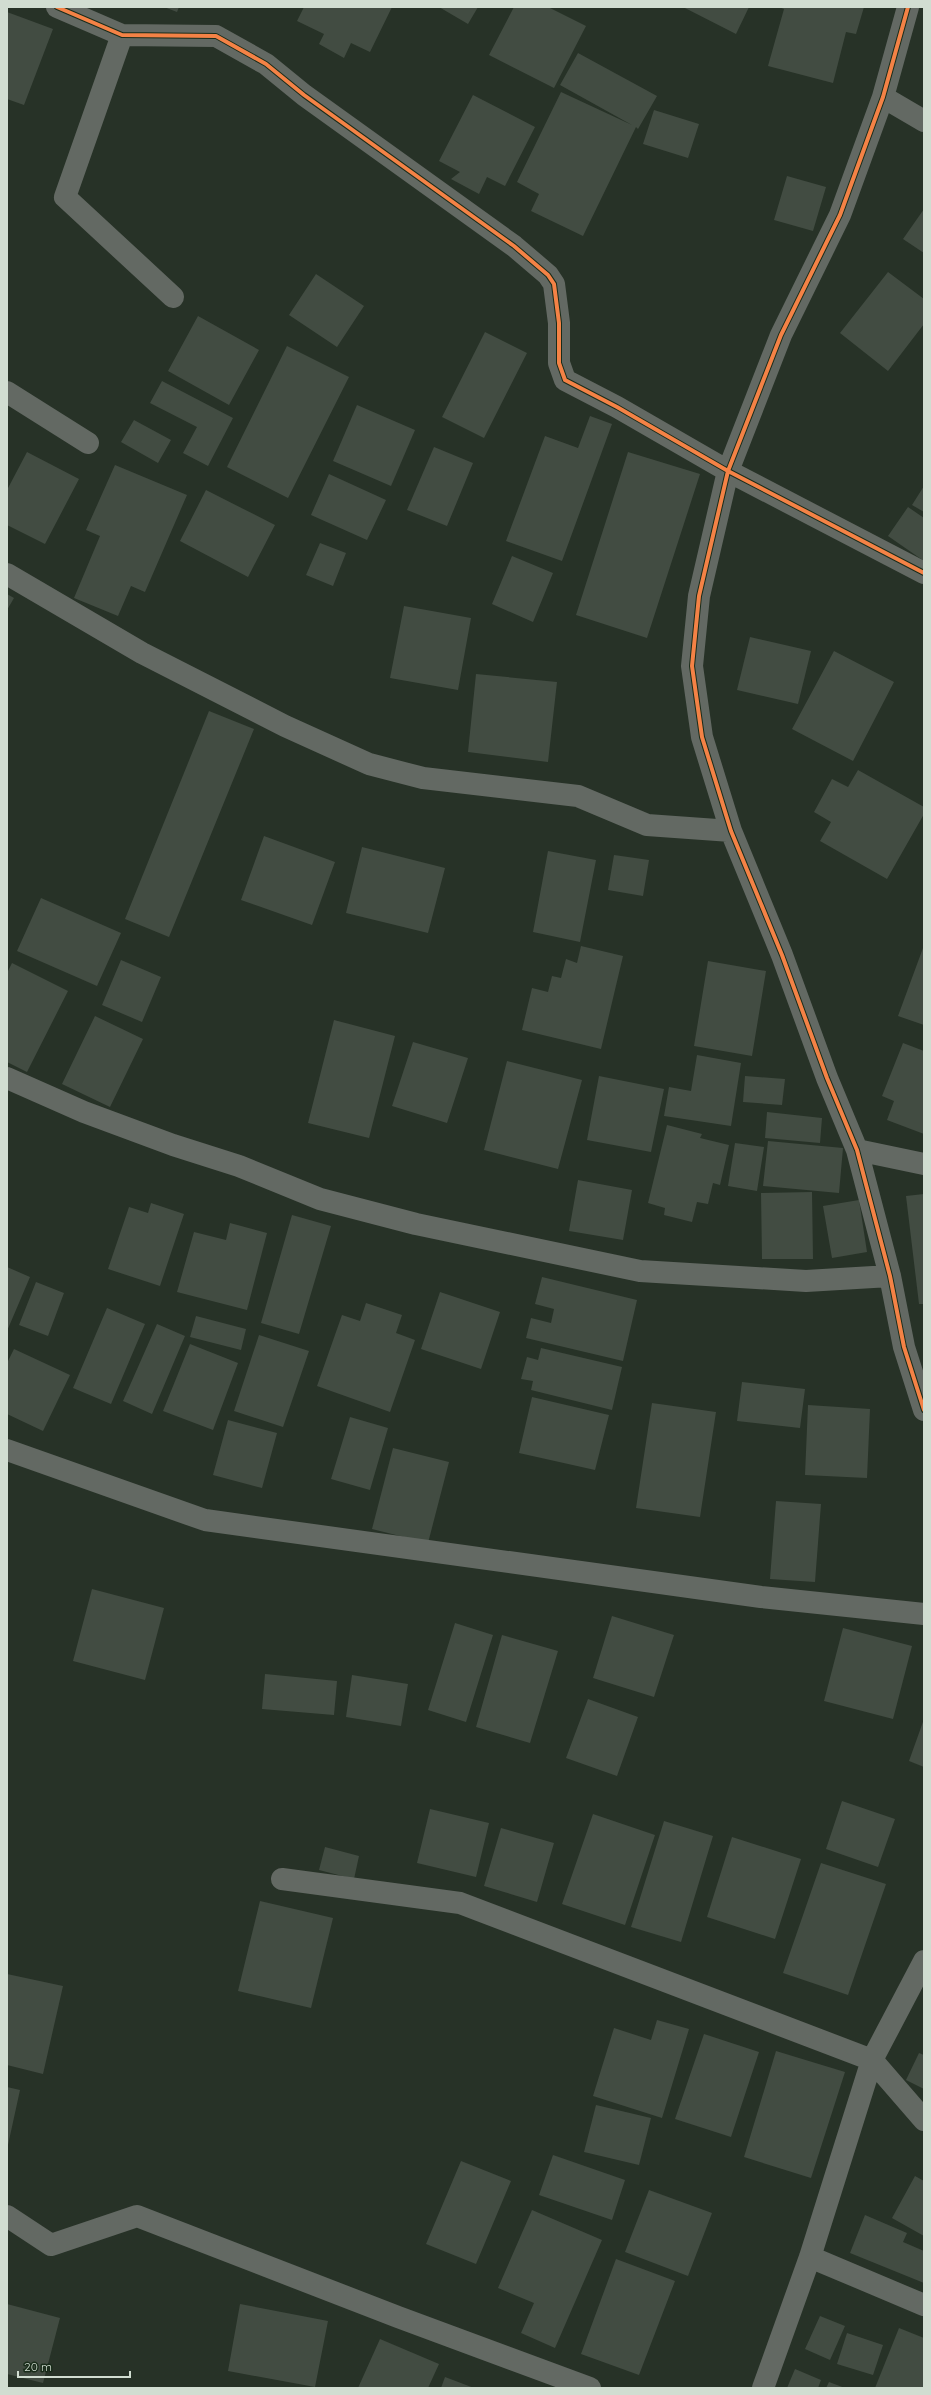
<svg xmlns="http://www.w3.org/2000/svg" width="931" height="2395" font-family="Quicksand,sans-serif">
<style>
.building{fill:#424c42}
.lines{fill:none;stroke-linecap:round;stroke-linejoin:round}
.street{stroke:#636963;stroke-width:22}
.cycleway-casing{stroke:#192c1a;stroke-width:6}
.cycleway{stroke:#f48246;stroke-width:4}
</style>
<rect width="100%" height="100%" fill="#273227"/>
<!-- building -->
<path class="building" d="M 164,7 L 179,7 L 177,12 Z
M 304,7 L 392,7 L 370,52 L 351,43 L 344,58 L 319,44 L 324,34 L 297,21 Z
M 439,7 L 478,7 L 468,24 Z
M 514,7 L 548,7 L 586,26 L 554,88 L 489,55 Z
M 683,7 L 749,7 L 736,34 Z
M 779,7 L 864,7 L 856,34 L 846,32 L 833,83 L 768,66 L 784,9 Z
M 7,12 L 53,29 L 24,105 L 7,99 Z
M 578,53 L 657,96 L 638,129 L 636,127 L 583,236 L 531,211 L 539,194 L 517,182 L 561,92 L 632,125 L 560,85 Z
M 473,95 L 535,127 L 505,186 L 487,177 L 479,194 L 451,179 L 460,172 L 439,161 Z
M 654,110 L 699,124 L 688,158 L 643,144 Z
M 787,176 L 826,187 L 813,231 L 774,220 Z
M 924,209 L 924,253 L 903,239 Z
M 888,272 L 924,299 L 924,324 L 888,371 L 840,333 Z
M 316,274 L 364,306 L 337,347 L 289,315 Z
M 198,316 L 259,350 L 229,405 L 168,371 Z
M 485,332 L 527,353 L 484,438 L 442,417 Z
M 287,346 L 349,377 L 288,498 L 227,467 Z
M 162,381 L 233,418 L 208,466 L 183,453 L 197,427 L 150,403 Z
M 357,405 L 415,430 L 391,486 L 333,461 Z
M 590,416 L 612,424 L 562,561 L 506,541 L 545,436 L 578,448 Z
M 134,420 L 171,440 L 158,463 L 121,442 Z
M 434,447 L 473,463 L 447,526 L 407,510 Z
M 27,452 L 79,479 L 45,544 L 7,525 L 7,490 Z
M 628,452 L 700,474 L 647,638 L 576,615 Z
M 115,465 L 187,495 L 145,592 L 131,586 L 118,616 L 74,598 L 100,536 L 86,530 Z
M 329,474 L 386,500 L 367,540 L 311,515 Z
M 924,486 L 924,512 L 912,505 Z
M 206,490 L 275,525 L 248,577 L 180,541 Z
M 908,507 L 924,518 L 924,561 L 888,536 Z
M 320,543 L 346,553 L 333,586 L 306,575 Z
M 512,556 L 553,573 L 533,622 L 492,604 Z
M 7,594 L 14,598 L 7,610 Z
M 404,606 L 471,618 L 458,690 L 390,678 Z
M 750,637 L 811,651 L 798,704 L 737,690 Z
M 834,651 L 894,682 L 853,761 L 792,729 Z
M 476,674 L 557,682 L 548,762 L 468,752 Z
M 209,711 L 254,729 L 169,937 L 125,919 Z
M 858,770 L 924,807 L 924,814 L 887,879 L 820,841 L 831,822 L 814,812 L 832,779 L 848,787 Z
M 264,836 L 335,862 L 312,925 L 241,900 Z
M 362,847 L 445,868 L 428,933 L 346,913 Z
M 548,851 L 596,860 L 580,942 L 533,932 Z
M 614,855 L 649,860 L 643,896 L 608,890 Z
M 41,898 L 121,933 L 97,986 L 17,951 Z
M 581,946 L 623,956 L 601,1049 L 522,1030 L 532,988 L 548,992 L 552,976 L 561,978 L 566,959 L 577,963 Z
M 923,948 L 924,949 L 924,1025 L 898,1016 Z
M 121,960 L 161,977 L 142,1022 L 102,1005 Z
M 708,961 L 766,971 L 752,1056 L 694,1046 Z
M 12,963 L 68,991 L 27,1072 L 7,1062 L 7,973 Z
M 95,1016 L 143,1039 L 110,1107 L 62,1084 Z
M 334,1020 L 395,1036 L 369,1138 L 308,1123 Z
M 413,1042 L 468,1058 L 447,1123 L 392,1106 Z
M 903,1043 L 924,1051 L 924,1134 L 887,1120 L 894,1101 L 882,1096 Z
M 697,1055 L 741,1063 L 731,1126 L 664,1116 L 669,1087 L 691,1091 Z
M 507,1061 L 582,1080 L 558,1169 L 484,1150 Z
M 599,1076 L 664,1089 L 651,1152 L 587,1140 Z
M 745,1076 L 785,1079 L 782,1105 L 743,1102 Z
M 767,1112 L 822,1118 L 820,1143 L 765,1138 Z
M 667,1125 L 702,1134 L 700,1138 L 729,1145 L 720,1185 L 713,1183 L 708,1204 L 697,1202 L 692,1222 L 664,1215 L 665,1208 L 648,1203 Z
M 768,1141 L 843,1148 L 839,1193 L 763,1186 Z
M 735,1143 L 764,1147 L 757,1191 L 728,1186 Z
M 578,1180 L 632,1190 L 623,1240 L 569,1231 Z
M 812,1192 L 813,1259 L 762,1259 L 761,1193 Z
M 924,1194 L 924,1304 L 919,1304 L 906,1196 Z
M 859,1200 L 867,1252 L 832,1258 L 823,1206 Z
M 151,1203 L 184,1214 L 160,1286 L 108,1269 L 129,1207 L 148,1213 Z
M 292,1215 L 331,1226 L 299,1334 L 261,1323 Z
M 230,1223 L 267,1233 L 247,1310 L 177,1292 L 194,1232 L 226,1240 Z
M 7,1267 L 30,1277 L 7,1331 Z
M 542,1277 L 637,1300 L 623,1361 L 526,1338 L 531,1318 L 551,1323 L 554,1309 L 535,1304 Z
M 36,1282 L 64,1293 L 48,1336 L 19,1325 Z
M 440,1292 L 500,1312 L 481,1369 L 421,1349 Z
M 366,1303 L 402,1315 L 396,1333 L 415,1340 L 390,1412 L 317,1386 L 342,1315 L 360,1321 Z
M 107,1308 L 145,1324 L 111,1404 L 73,1388 Z
M 196,1316 L 246,1329 L 241,1350 L 190,1337 Z
M 157,1324 L 185,1336 L 152,1414 L 123,1401 Z
M 259,1335 L 309,1351 L 283,1427 L 234,1411 Z
M 190,1344 L 238,1363 L 213,1430 L 163,1411 Z
M 541,1348 L 622,1367 L 612,1410 L 531,1390 L 533,1381 L 521,1379 L 527,1357 L 538,1360 Z
M 14,1349 L 70,1375 L 43,1431 L 7,1414 L 7,1363 Z
M 742,1382 L 805,1389 L 800,1428 L 737,1421 Z
M 532,1397 L 609,1415 L 595,1470 L 519,1453 Z
M 652,1403 L 716,1412 L 700,1517 L 636,1508 Z
M 808,1405 L 870,1409 L 867,1478 L 805,1475 Z
M 350,1417 L 388,1428 L 370,1490 L 331,1479 Z
M 228,1420 L 277,1433 L 262,1488 L 213,1475 Z
M 393,1448 L 449,1462 L 428,1543 L 372,1529 Z
M 776,1501 L 821,1504 L 815,1582 L 770,1579 Z
M 92,1589 L 164,1608 L 145,1680 L 73,1661 Z
M 612,1616 L 674,1635 L 654,1697 L 593,1678 Z
M 455,1623 L 493,1635 L 466,1722 L 428,1710 Z
M 843,1628 L 912,1646 L 893,1719 L 824,1701 Z
M 502,1635 L 558,1651 L 530,1743 L 476,1727 Z
M 265,1674 L 337,1681 L 334,1715 L 262,1709 Z
M 352,1675 L 408,1684 L 401,1726 L 346,1717 Z
M 588,1699 L 638,1717 L 617,1776 L 566,1758 Z
M 924,1719 L 924,1767 L 909,1761 Z
M 842,1801 L 895,1819 L 878,1867 L 826,1849 Z
M 430,1809 L 489,1823 L 476,1877 L 417,1863 Z
M 593,1814 L 655,1835 L 625,1925 L 562,1904 Z
M 664,1821 L 713,1836 L 681,1942 L 631,1927 Z
M 501,1828 L 554,1843 L 537,1902 L 484,1886 Z
M 732,1837 L 801,1859 L 775,1939 L 707,1917 Z
M 325,1847 L 359,1856 L 354,1879 L 319,1870 Z
M 821,1863 L 886,1884 L 848,1995 L 783,1973 Z
M 260,1901 L 333,1918 L 311,2008 L 238,1991 Z
M 7,1974 L 63,1986 L 43,2074 L 7,2065 Z
M 657,2020 L 689,2029 L 662,2118 L 593,2096 L 614,2028 L 651,2040 Z
M 704,2034 L 759,2052 L 731,2137 L 675,2119 Z
M 776,2051 L 845,2072 L 811,2178 L 744,2157 Z
M 919,2053 L 924,2055 L 924,2089 L 906,2080 Z
M 7,2087 L 20,2090 L 8,2145 L 7,2145 Z
M 596,2105 L 651,2118 L 639,2165 L 584,2152 Z
M 553,2155 L 625,2180 L 612,2220 L 539,2195 Z
M 461,2161 L 511,2181 L 476,2264 L 426,2244 Z
M 915,2176 L 924,2181 L 924,2236 L 892,2218 Z
M 649,2190 L 712,2213 L 688,2276 L 625,2252 Z
M 532,2210 L 602,2240 L 555,2348 L 521,2333 L 534,2303 L 498,2288 Z
M 865,2215 L 907,2233 L 903,2242 L 924,2251 L 924,2283 L 850,2253 Z
M 616,2259 L 675,2281 L 639,2375 L 581,2354 Z
M 7,2304 L 60,2318 L 43,2383 L 7,2374 Z
M 240,2304 L 328,2321 L 315,2387 L 228,2371 Z
M 820,2316 L 845,2326 L 830,2360 L 805,2349 Z
M 899,2328 L 924,2338 L 924,2388 L 875,2388 Z
M 847,2333 L 883,2345 L 873,2375 L 837,2364 Z
M 380,2339 L 439,2364 L 428,2388 L 358,2388 Z
M 795,2369 L 821,2380 L 818,2388 L 787,2388 Z
M 445,2377 L 474,2388 L 441,2388 Z
M 829,2382 L 845,2388 L 826,2388 Z"/>
<g class="lines">
<!-- street -->
<path class="street" d="M 57,7 L 122,35 L 216,36 L 266,64 L 304,95 L 514,246 L 548,275 L 554,284 L 559,323 L 559,363 L 565,380 L 617,407 L 728,471 L 924,573
M 908,7 L 883,97 L 840,215 L 781,335 L 728,471 L 699,596 L 692,666 L 702,737 L 731,831 L 782,955 L 827,1078 L 857,1150 L 890,1276 L 904,1347 L 924,1410
M 122,35 L 65,197 L 173,297
M 883,97 L 924,121
M 7,392 L 88,443
M 7,574 L 142,653 L 285,726 L 369,764 L 423,778 L 578,796 L 647,825 L 731,831
M 7,1078 L 84,1112 L 173,1145 L 239,1166 L 320,1199 L 416,1224 L 640,1271 L 806,1281 L 890,1276
M 857,1150 L 924,1164
M 7,1450 L 205,1520 L 761,1597 L 924,1614
M 282,1879 L 460,1903 L 872,2060 L 924,2120
M 7,2216 L 51,2245 L 137,2216 L 398,2317 L 590,2388
M 810,2257 L 924,2305
M 763,2388 L 810,2257 L 872,2060 L 924,1961"/>
<defs>
<path id="cycleway" d="M 57,7 L 122,35 L 216,36 L 266,64 L 304,95 L 514,246 L 548,275 L 554,284 L 559,323 L 559,363 L 565,380 L 617,407 L 728,471 L 924,573
M 908,7 L 883,97 L 840,215 L 781,335 L 728,471 L 699,596 L 692,666 L 702,737 L 731,831 L 782,955 L 827,1078 L 857,1150 L 890,1276 L 904,1347 L 924,1410"/>
</defs>
<!-- cycleway casing -->
<use href="#cycleway" class="cycleway-casing"/>
<!-- cycleway -->
<use href="#cycleway" class="cycleway"/>
</g>
<!-- border -->
<rect width="931" height="2395" fill="none" stroke="#d1ddd1" stroke-width="16"/>
<!-- scale -->
<path d="M18 2371v6h112v-6" fill="none" stroke="#d1ddd1" stroke-width="2"/>
<text x="24" y="2371" font-size="12" fill="#d1ddd1" stroke="#192c1a" stroke-width="3" paint-order="stroke">20 m</text>
</svg>
